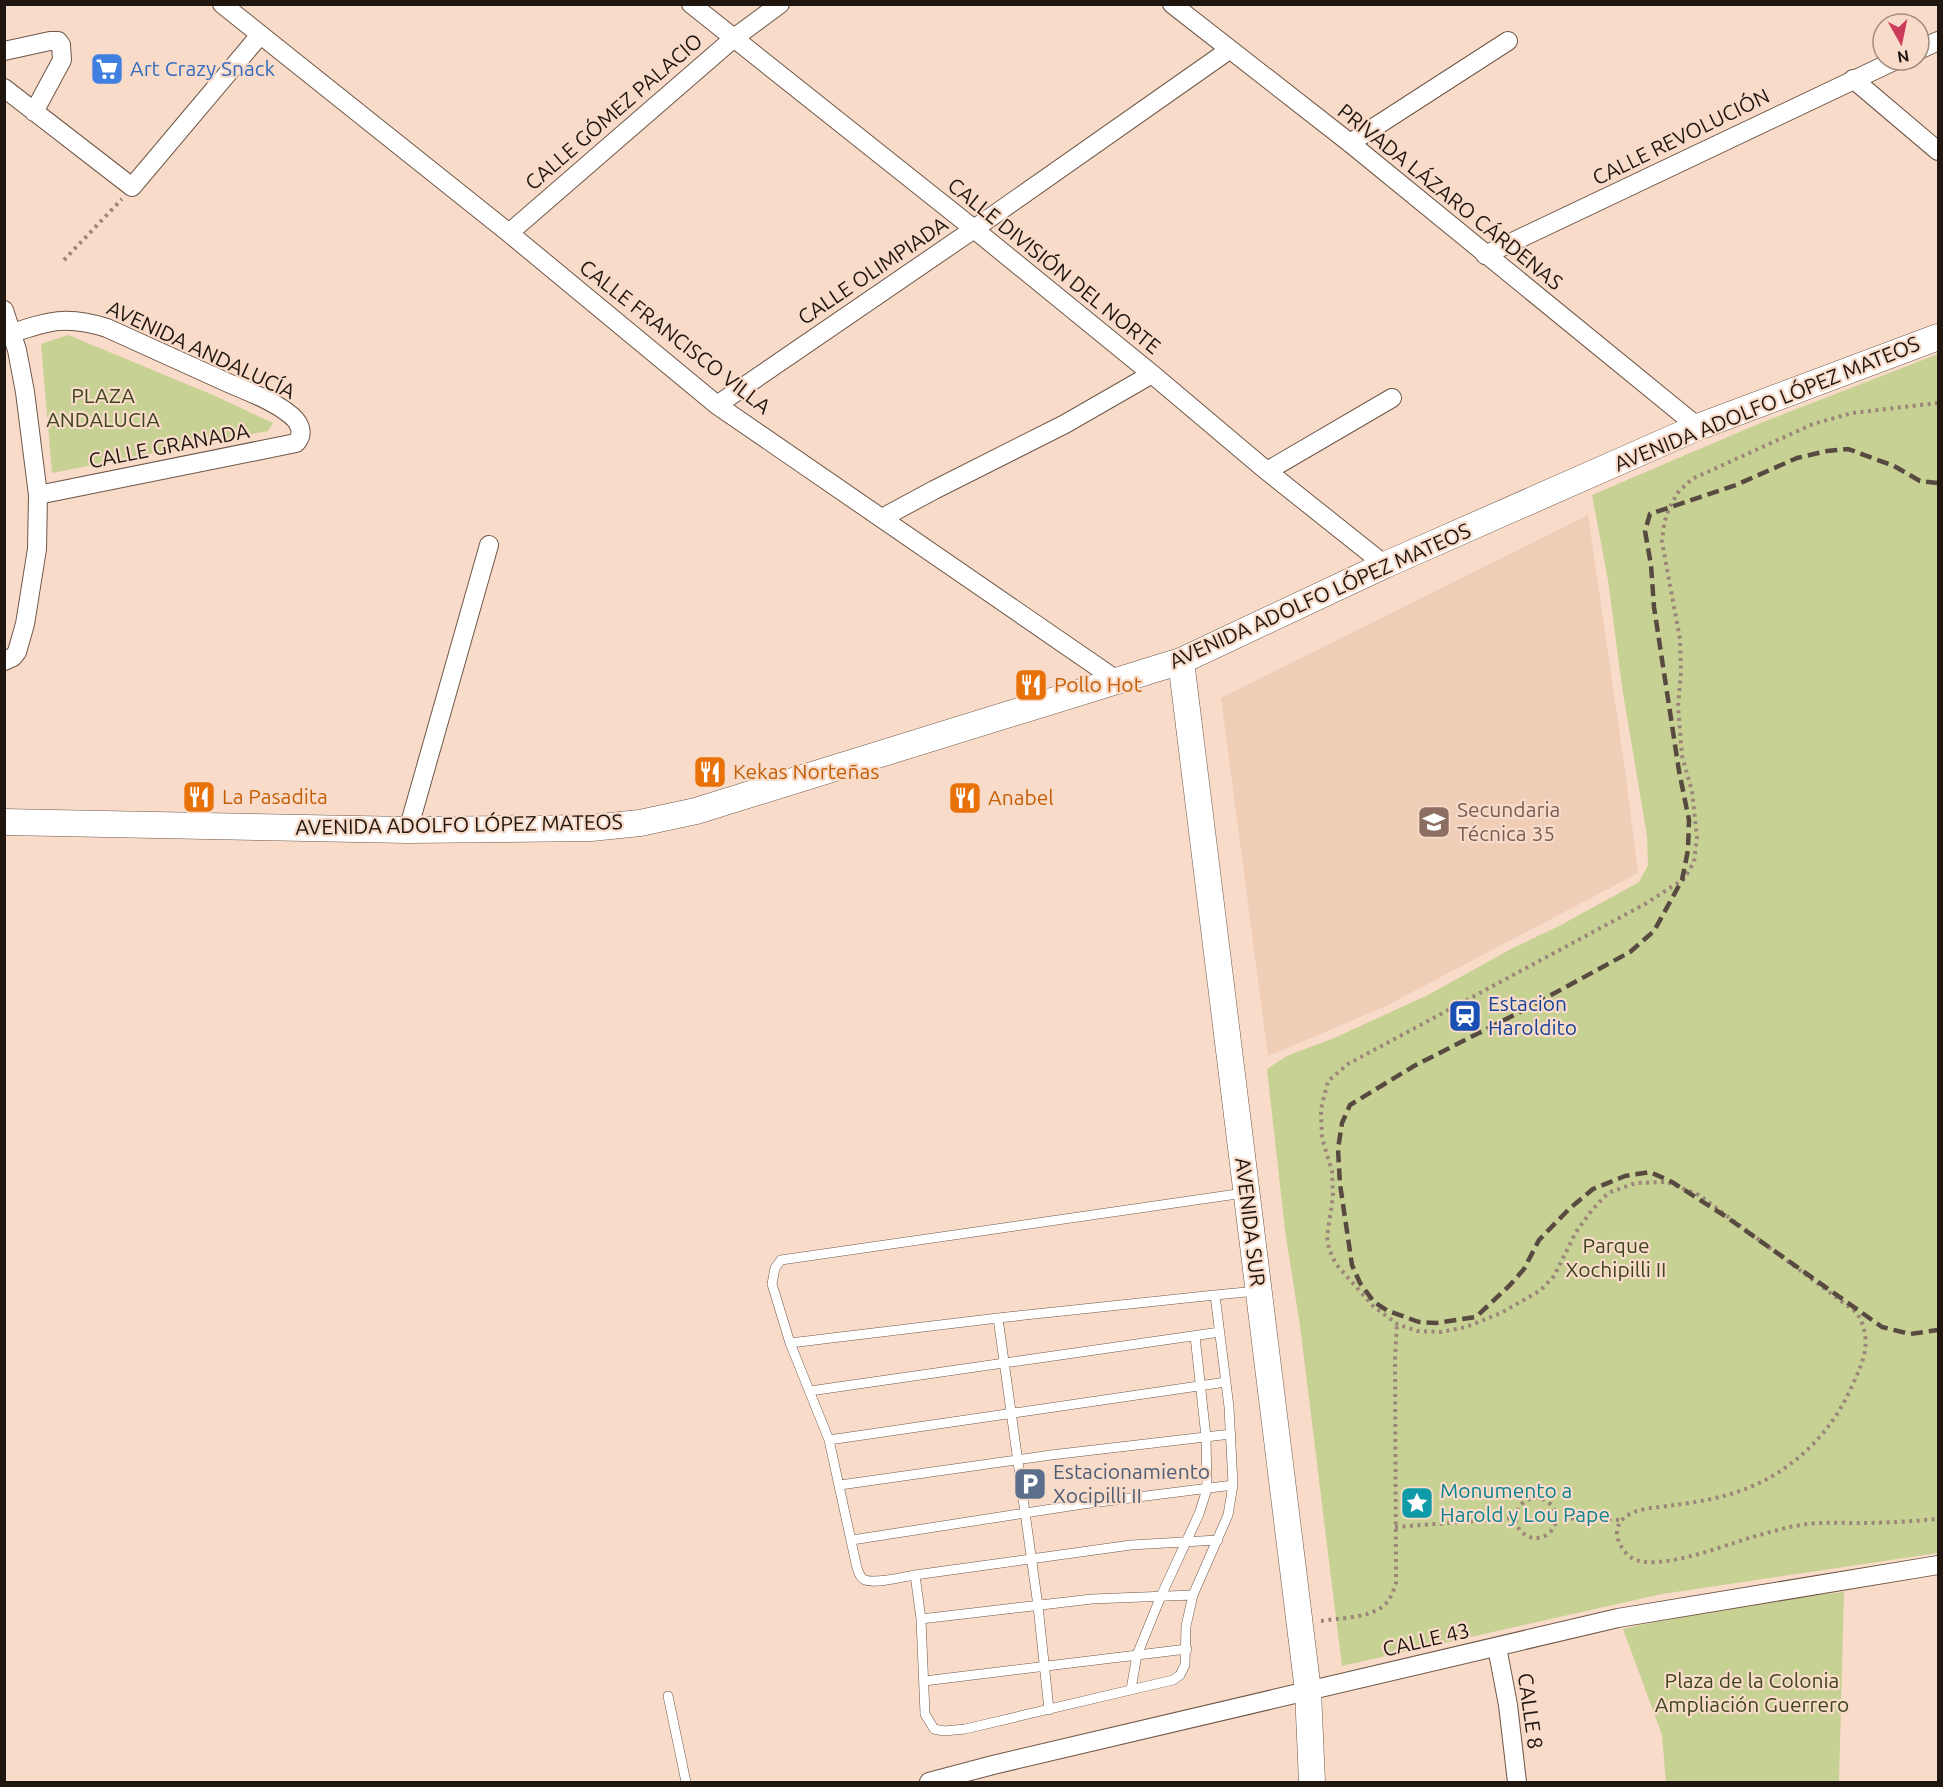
<svg xmlns="http://www.w3.org/2000/svg" width="1943" height="1787" font-family="Ubuntu,sans-serif">
<style>
.built{fill:#f0cdb7}
.green{fill:#c7d193}
.lines{fill:none;stroke-linecap:round;stroke-linejoin:round}
.lane-casing{stroke:#6f5747;stroke-width:10}
.street-casing{stroke:#6f5747;stroke-width:20}
.secondary-casing{stroke:#6f5747;stroke-width:27}
.path{stroke:#9b867a;stroke-width:4;stroke-dasharray:3 4.5;stroke-linecap:butt}
.lane{stroke:#fff;stroke-width:9}
.street{stroke:#fff;stroke-width:18}
.secondary{stroke:#fff;stroke-width:26}
.rail{stroke:#594a41;stroke-width:4.5;stroke-dasharray:12 6;stroke-linecap:butt}
.labels{text-anchor:middle;stroke-width:4.5;stroke-linejoin:round;paint-order:stroke}
.shop-label{font-size:21px;fill:#366cbe;stroke:#f8dbc9;text-anchor:start}
.street-label{font-size:21px;fill:#201610;stroke:#f8dbc9}
.park-label{font-size:21px;fill:#3e441e;stroke:#f8dbc9}
.food-label{font-size:21px;fill:#c56008;stroke:#f8dbc9;text-anchor:start}
.education-label{font-size:21px;fill:#785e54;stroke:#f8dbc9;text-anchor:start}
.transit-label{font-size:21px;fill:#164399;stroke:#f8dbc9;text-anchor:start}
.service-label{font-size:21px;fill:#4e5e75;stroke:#f8dbc9;text-anchor:start}
.culture-label{font-size:21px;fill:#0d838f;stroke:#f8dbc9;text-anchor:start}
</style>
<rect width="100%" height="100%" fill="#f8dbc9"/>
<!-- built -->
<path class="built" d="M 1588,515 L 1625,770 L 1638,873 L 1386,1006 L 1268,1056 L 1221,698 Z"/>
<!-- green -->
<path class="green" d="M 68,335 L 213,395 L 273,423 L 268,431 L 52,473 L 41,344 Z
M 1938,354 L 1938,1553 L 1662,1594 L 1342,1666 L 1300,1326 L 1285,1230 L 1267,1069 L 1287,1056 L 1334,1038 L 1428,995 L 1509,950 L 1561,925 L 1639,882 L 1648,865 L 1647,836 L 1622,687 L 1608,580 L 1592,495 L 1758,424 Z
M 1844,1592 L 1839,1782 L 1666,1782 L 1662,1735 L 1623,1629 L 1722,1607 Z"/>
<g class="lines">
<defs>
<path id="lane" d="M 1215,1295 L 1257,1291
M 998,1318 L 1038,1606 L 1049,1710
M 790,1343 L 772,1284 L 775,1268 L 781,1260 L 1244,1193
M 810,1391 L 1220,1332
M 829,1440 L 1226,1382
M 840,1485 L 1051,1455 L 1231,1434
M 852,1540 L 1083,1504 L 1233,1485 L 1229,1407 L 1215,1295 L 998,1318 L 790,1343 L 829,1440 L 857,1568 C 859,1573 860,1578 865,1580 C 876,1584 903,1577 915,1575 L 921,1619 L 925,1714 L 934,1729 L 944,1731 L 965,1729 L 1173,1680 L 1180,1675 L 1185,1665 L 1186,1626 L 1193,1595 L 1228,1515 L 1233,1485
M 915,1575 L 1131,1545 L 1218,1540
M 921,1619 L 1092,1599 L 1193,1595
M 924,1681 L 1187,1649
M 1131,1689 L 1137,1655 L 1161,1596 L 1199,1514 L 1207,1489 L 1206,1437 L 1195,1336
M 668,1696 L 686,1782"/>
<path id="street" d="M 222,4 L 509,233 L 717,405 L 1118,681
M 691,4 L 974,229 L 1152,374 L 1267,471 L 1385,565
M 1172,4 L 1350,143 L 1698,427
M 1919,50 L 1938,41
M 4,51 L 50,41 L 58,41 L 61,45 L 62,60 L 34,112
M 1853,79 L 1938,151
M 4,88 L 132,187 L 260,35
M 1350,143 L 1508,41
M 509,233 L 734,38 L 780,4
M 1485,255 L 1896,60
M 4,310 L 17,350 L 25,392 L 38,495 L 37,549 L 25,624 L 17,652 L 13,657 L 4,661
M 4,336 C 46,322 64,314 107,328 C 147,346 186,364 226,382 C 246,391 270,399 288,413 C 298,420 306,432 296,443 L 38,495
M 717,405 L 974,229 L 1229,50
M 1267,471 L 1392,398
M 882,518 L 934,490 L 1065,424 L 1152,374
M 408,830 L 489,545
M 1497,1647 L 1508,1705 L 1517,1782
M 929,1782 L 993,1765 L 1618,1618 L 1938,1565"/>
<path id="secondary" d="M 1181,661 L 1308,1691 L 1312,1782
M 4,822 L 408,830 L 591,828 L 640,823 L 696,811 L 1181,661 L 1385,565 L 1698,427 L 1938,337"/>
</defs>
<!-- lane casing -->
<use href="#lane" class="lane-casing"/>
<!-- street casing -->
<use href="#street" class="street-casing"/>
<!-- secondary casing -->
<use href="#secondary" class="secondary-casing"/>
<!-- path -->
<path class="path" d="M 64,260 L 122,199
M 1938,403 L 1852,413 L 1813,424 L 1692,479 L 1679,491 L 1669,508 L 1664,524 L 1662,542 L 1680,639 L 1681,673 L 1678,706 L 1682,756 L 1692,791 L 1697,837 L 1694,862 L 1684,879 L 1645,904 L 1348,1064 L 1328,1081 L 1321,1109 L 1322,1138 L 1332,1171 L 1333,1196 L 1327,1237 L 1329,1249 L 1336,1264 L 1373,1306 L 1397,1324 L 1417,1331 L 1441,1332 L 1466,1327 L 1501,1313 L 1541,1290 L 1554,1276 L 1576,1232 L 1592,1210 L 1608,1193 L 1636,1183 L 1667,1182 L 1699,1195 L 1857,1313 C 1873,1340 1864,1360 1852,1386 C 1829,1439 1783,1480 1727,1495 C 1710,1500 1691,1503 1674,1505 C 1657,1508 1634,1507 1622,1520 C 1611,1532 1620,1550 1632,1558 C 1656,1572 1720,1547 1746,1539 C 1766,1533 1786,1527 1807,1524 C 1825,1522 1844,1523 1862,1523 C 1887,1523 1913,1521 1938,1519
M1516 1518a20 20 0 1 1 40 0a20 20 0 1 1-40 0Z
M 1556,1518 L 1622,1520
M 1395,1527 L 1515,1518
M 1321,1621 C 1338,1618 1368,1618 1382,1607 C 1390,1601 1393,1592 1396,1583 L 1395,1359 L 1397,1324"/>
<!-- lane -->
<use href="#lane" class="lane"/>
<!-- street -->
<use href="#street" class="street"/>
<!-- secondary -->
<use href="#secondary" class="secondary"/>
<!-- rail -->
<path class="rail" d="M 1938,483 L 1920,481 L 1894,466 L 1848,449 L 1827,451 L 1797,458 L 1736,485 L 1650,514 L 1645,531 L 1651,565 L 1654,607 L 1679,771 L 1689,820 L 1688,850 L 1682,880 L 1654,931 L 1630,952 L 1520,1012 L 1414,1066 L 1350,1105 L 1342,1123 L 1338,1149 L 1340,1184 L 1352,1265 L 1360,1283 L 1374,1302 L 1388,1311 L 1419,1322 L 1436,1323 L 1476,1317 L 1509,1286 L 1524,1269 L 1539,1240 L 1569,1209 L 1593,1189 L 1625,1176 L 1650,1172 L 1672,1182 L 1725,1216 L 1882,1327 L 1910,1334 L 1938,1330"/>
</g>
<!-- icons -->
<defs>
<symbol id="supermarket-square" viewBox="-11 -11 22 22"><rect x="-9" y="-9" width="18" height="18" rx="4" fill="#3f7fe0" stroke="#f8dbc9"/><path d="M-6-5.5h2.5l.6 2H6L4.5 2H-2.5L-4.4-4H-6ZM-1.5 3.2a1.3 1.3 0 1 0 .1 0ZM3 3.2a1.3 1.3 0 1 0 .1 0Z" fill="#fff"/></symbol>
<symbol id="restaurant-square" viewBox="-11 -11 22 22"><rect x="-9" y="-9" width="18" height="18" rx="4" fill="#e8710a" stroke="#f8dbc9"/><path d="M-5-6h1v4h1v-4h1v4h1v-4h1v5L-1.5 .5V6h-2V.5L-5-1ZM5-6V6H3V1.5H1.5Q1.5-4 5-6Z" fill="#fff"/></symbol>
<symbol id="school-square" viewBox="-11 -11 22 22"><rect x="-9" y="-9" width="18" height="18" rx="4" fill="#8d6e63" stroke="#f8dbc9"/><path d="M0-5L7-2L0 1L-7-2ZM-4 1L0 2.5L4 1V4Q0 6-4 4Z" fill="#fff"/></symbol>
<symbol id="station-square" viewBox="-11 -11 22 22"><rect x="-9" y="-9" width="18" height="18" rx="4" fill="#1a4fb4" stroke="#f8dbc9"/><path d="M-3-6H3Q5-6 5-4V2Q5 4 3 4L4.5 6H3L1.5 4h-3L-3 6H-4.5L-3 4Q-5 4-5 2V-4Q-5-6-3-6ZM-3.5-4v3h7v-3ZM-3.5 1v1.5H-2V1ZM2 1v1.5H3.5V1Z" fill="#fff"/></symbol>
<symbol id="parking-square" viewBox="-11 -11 22 22"><rect x="-9" y="-9" width="18" height="18" rx="4" fill="#5c6f8a" stroke="#f8dbc9"/><path d="M-3.5-5.5H1a3.5 3.5 0 0 1 0 7H-1V5.5H-3.5ZM-1-3.4V-.6H.8a1.4 1.4 0 0 0 0-2.8Z" fill="#fff"/></symbol>
<symbol id="sight-square" viewBox="-11 -11 22 22"><rect x="-9" y="-9" width="18" height="18" rx="4" fill="#0f9aa8" stroke="#f8dbc9"/><path d="M0-6L1.8-2.2L6-1.7L2.9 1.2L3.7 5.4L0 3.3L-3.7 5.4L-2.9 1.2L-6-1.7L-1.8-2.2Z" fill="#fff"/></symbol>
</defs>
<g fill-rule="evenodd">
<use href="#supermarket-square" x="88" y="50" width="38" height="38"/>
<use href="#restaurant-square" x="1012" y="666" width="38" height="38"/>
<use href="#restaurant-square" x="691" y="753" width="38" height="38"/>
<use href="#restaurant-square" x="180" y="778" width="38" height="38"/>
<use href="#restaurant-square" x="946" y="779" width="38" height="38"/>
<use href="#school-square" x="1415" y="803" width="38" height="38"/>
<use href="#station-square" x="1446" y="997" width="38" height="38"/>
<use href="#parking-square" x="1011" y="1465" width="38" height="38"/>
<use href="#sight-square" x="1398" y="1484" width="38" height="38"/>
</g>
<g class="labels">
<!-- shop labels -->
<g class="shop-label">
<text x="130" y="76">Art Crazy Snack</text>
</g>
<!-- street labels -->
<g class="street-label">
<text transform="translate(614 112) rotate(-41)" y="7">CALLE GÓMEZ PALACIO</text>
<text transform="translate(1681 137) rotate(-26)" y="7">CALLE REVOLUCIÓN</text>
<text transform="translate(1450 197) rotate(39)" y="7">PRIVADA LÁZARO CÁRDENAS</text>
<text transform="translate(1054 266) rotate(39)" y="7">CALLE DIVISIÓN DEL NORTE</text>
<text transform="translate(873 271) rotate(-34)" y="7">CALLE OLIMPIADA</text>
<text transform="translate(675 337) rotate(38)" y="7">CALLE FRANCISCO VILLA</text>
<text transform="translate(201 350) rotate(25)" y="7">AVENIDA ANDALUCÍA</text>
<text transform="translate(1767 404) rotate(-22)" y="7">AVENIDA ADOLFO LÓPEZ MATEOS</text>
<text transform="translate(169 446) rotate(-11)" y="7">CALLE GRANADA</text>
<text transform="translate(1320 596) rotate(-24)" y="7">AVENIDA ADOLFO LÓPEZ MATEOS</text>
<text transform="translate(459 825) rotate(-1)" y="7">AVENIDA ADOLFO LÓPEZ MATEOS</text>
<text transform="translate(1250 1222) rotate(83)" y="7">AVENIDA SUR</text>
<text transform="translate(1426 1640) rotate(-13)" y="7">CALLE 43</text>
<text transform="translate(1530 1711) rotate(82)" y="7">CALLE 8</text>
</g>
<!-- park labels -->
<g class="park-label">
<text x="103" y="403">PLAZA<tspan x="103" dy="24">ANDALUCIA</tspan></text>
<text x="1616" y="1253">Parque<tspan x="1616" dy="24">Xochipilli II</tspan></text>
<text x="1752" y="1688">Plaza de la Colonia<tspan x="1752" dy="24">Ampliación Guerrero</tspan></text>
</g>
<!-- food labels -->
<g class="food-label">
<text x="1054" y="692">Pollo Hot</text>
<text x="733" y="779">Kekas Norteñas</text>
<text x="222" y="804">La Pasadita</text>
<text x="988" y="805">Anabel</text>
</g>
<!-- education labels -->
<g class="education-label">
<text x="1457" y="817">Secundaria<tspan x="1457" dy="24">Técnica 35</tspan></text>
</g>
<!-- transit labels -->
<g class="transit-label">
<text x="1488" y="1011">Estacion<tspan x="1488" dy="24">Haroldito</tspan></text>
</g>
<!-- service labels -->
<g class="service-label">
<text x="1053" y="1479">Estacionamiento<tspan x="1053" dy="24">Xocipilli II</tspan></text>
</g>
<!-- culture labels -->
<g class="culture-label">
<text x="1440" y="1498">Monumento a<tspan x="1440" dy="24">Harold y Lou Pape</tspan></text>
</g>
</g>
<!-- border -->
<rect width="1943" height="1787" fill="none" stroke="#201610" stroke-width="12"/>
<!-- north arrow -->
<g transform="translate(1901 42) rotate(171)"><circle r="28" fill="#f8dbc9" stroke="#a28c7f" stroke-width="1.5"/>
<path d="M0-4.5L10 22L0 15L-10 22Z" fill="#cb3b5a"/>
<text y="-9" font-size="16" font-weight="bold" text-anchor="middle" fill="#201610">N</text>
</g>
</svg>
